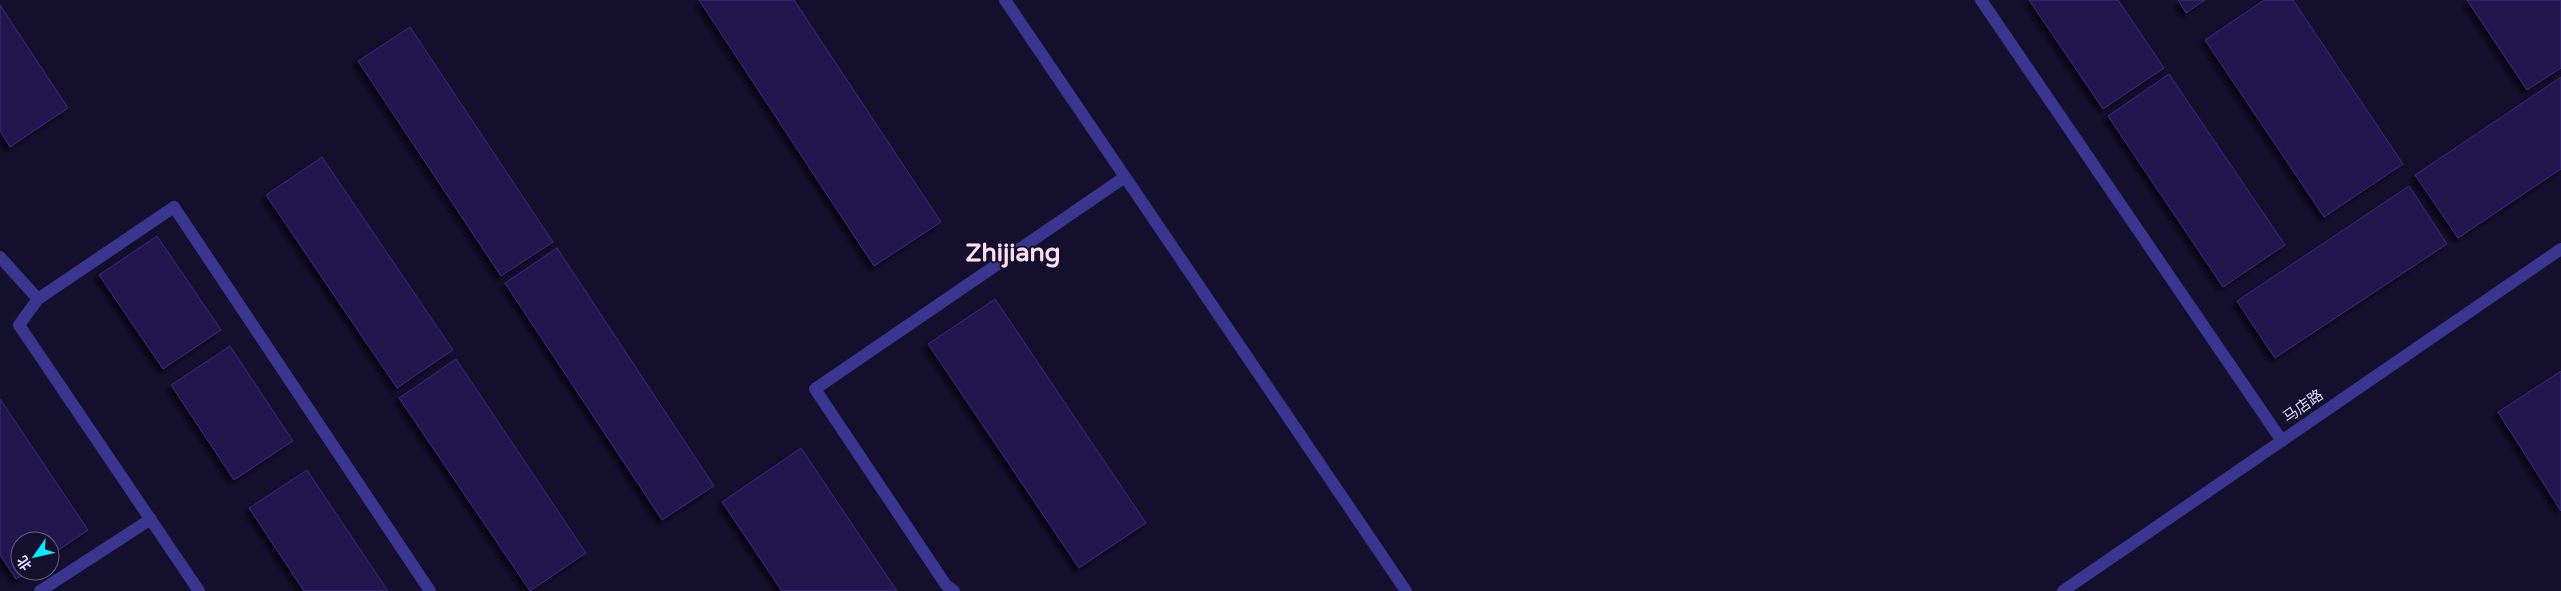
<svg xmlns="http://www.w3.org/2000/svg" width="2561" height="591" font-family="'Varela Round','Noto Sans SC',sans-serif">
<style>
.building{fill:#241950;stroke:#39297e;filter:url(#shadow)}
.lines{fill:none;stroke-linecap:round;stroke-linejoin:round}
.minor{stroke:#393690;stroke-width:12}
.labels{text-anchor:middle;stroke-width:4;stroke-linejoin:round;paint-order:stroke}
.street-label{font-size:15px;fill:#dfdcff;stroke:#140f2d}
.town-label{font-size:25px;font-weight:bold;fill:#ffdef3;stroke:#140f2d}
</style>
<defs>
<filter id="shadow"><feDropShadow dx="-4.5" dy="4.5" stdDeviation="2.5" flood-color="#0009"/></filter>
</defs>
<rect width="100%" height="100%" fill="#140f2d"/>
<!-- building -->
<path class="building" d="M 699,0 L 794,0 L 941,222 L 874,266 Z
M 2029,0 L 2118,0 L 2164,68 L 2103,109 Z
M 2178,0 L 2205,0 L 2186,13 Z
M 2264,0 L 2293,0 L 2403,164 L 2324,217 L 2205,40 Z
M 2467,0 L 2561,0 L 2561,68 L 2527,90 Z
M 0,5 L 68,108 L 10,147 L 0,131 Z
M 410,27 L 553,242 L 501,276 L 358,61 Z
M 2169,74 L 2285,245 L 2223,287 L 2108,116 Z
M 2561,77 L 2561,169 L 2458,238 L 2415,175 Z
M 322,157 L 453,350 L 397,388 L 266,195 Z
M 2409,186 L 2447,244 L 2275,358 L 2237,301 Z
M 157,236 L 221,330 L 163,369 L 99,275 Z
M 557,248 L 714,486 L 662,520 L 505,283 Z
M 995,299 L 1146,523 L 1079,568 L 928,344 Z
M 230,346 L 293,441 L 234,480 L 171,385 Z
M 456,359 L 586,553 L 530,591 L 399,398 Z
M 2561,371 L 2561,511 L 2498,412 Z
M 0,399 L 88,530 L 50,556 L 50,541 L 20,541 L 20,571 L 28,571 L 16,579 L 0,555 Z
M 801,448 L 897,591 L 782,591 L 722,502 Z
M 307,470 L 388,591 L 304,591 L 249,508 Z"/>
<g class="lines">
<!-- minor -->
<path class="minor" d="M 1005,0 L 1406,591
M 1981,0 L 2282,441
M 0,257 L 38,299
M 40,591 L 151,519
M 199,591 L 19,325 L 38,299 L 174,207 L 430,591
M 954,591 L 946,585 L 815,389 L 1125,177
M 2063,591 L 2561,249"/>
</g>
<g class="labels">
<!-- street labels -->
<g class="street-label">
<text transform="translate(2303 406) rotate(-35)" y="5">马店路</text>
</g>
<!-- town labels -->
<g class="town-label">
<text x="1013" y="261">Zhijiang</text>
</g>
</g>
<!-- north arrow -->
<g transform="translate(35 556) rotate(236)"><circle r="24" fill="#140f2d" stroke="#656181"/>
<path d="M0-4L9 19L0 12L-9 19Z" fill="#08e9ff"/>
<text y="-8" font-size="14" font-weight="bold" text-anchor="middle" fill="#dfdcff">北</text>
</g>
</svg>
